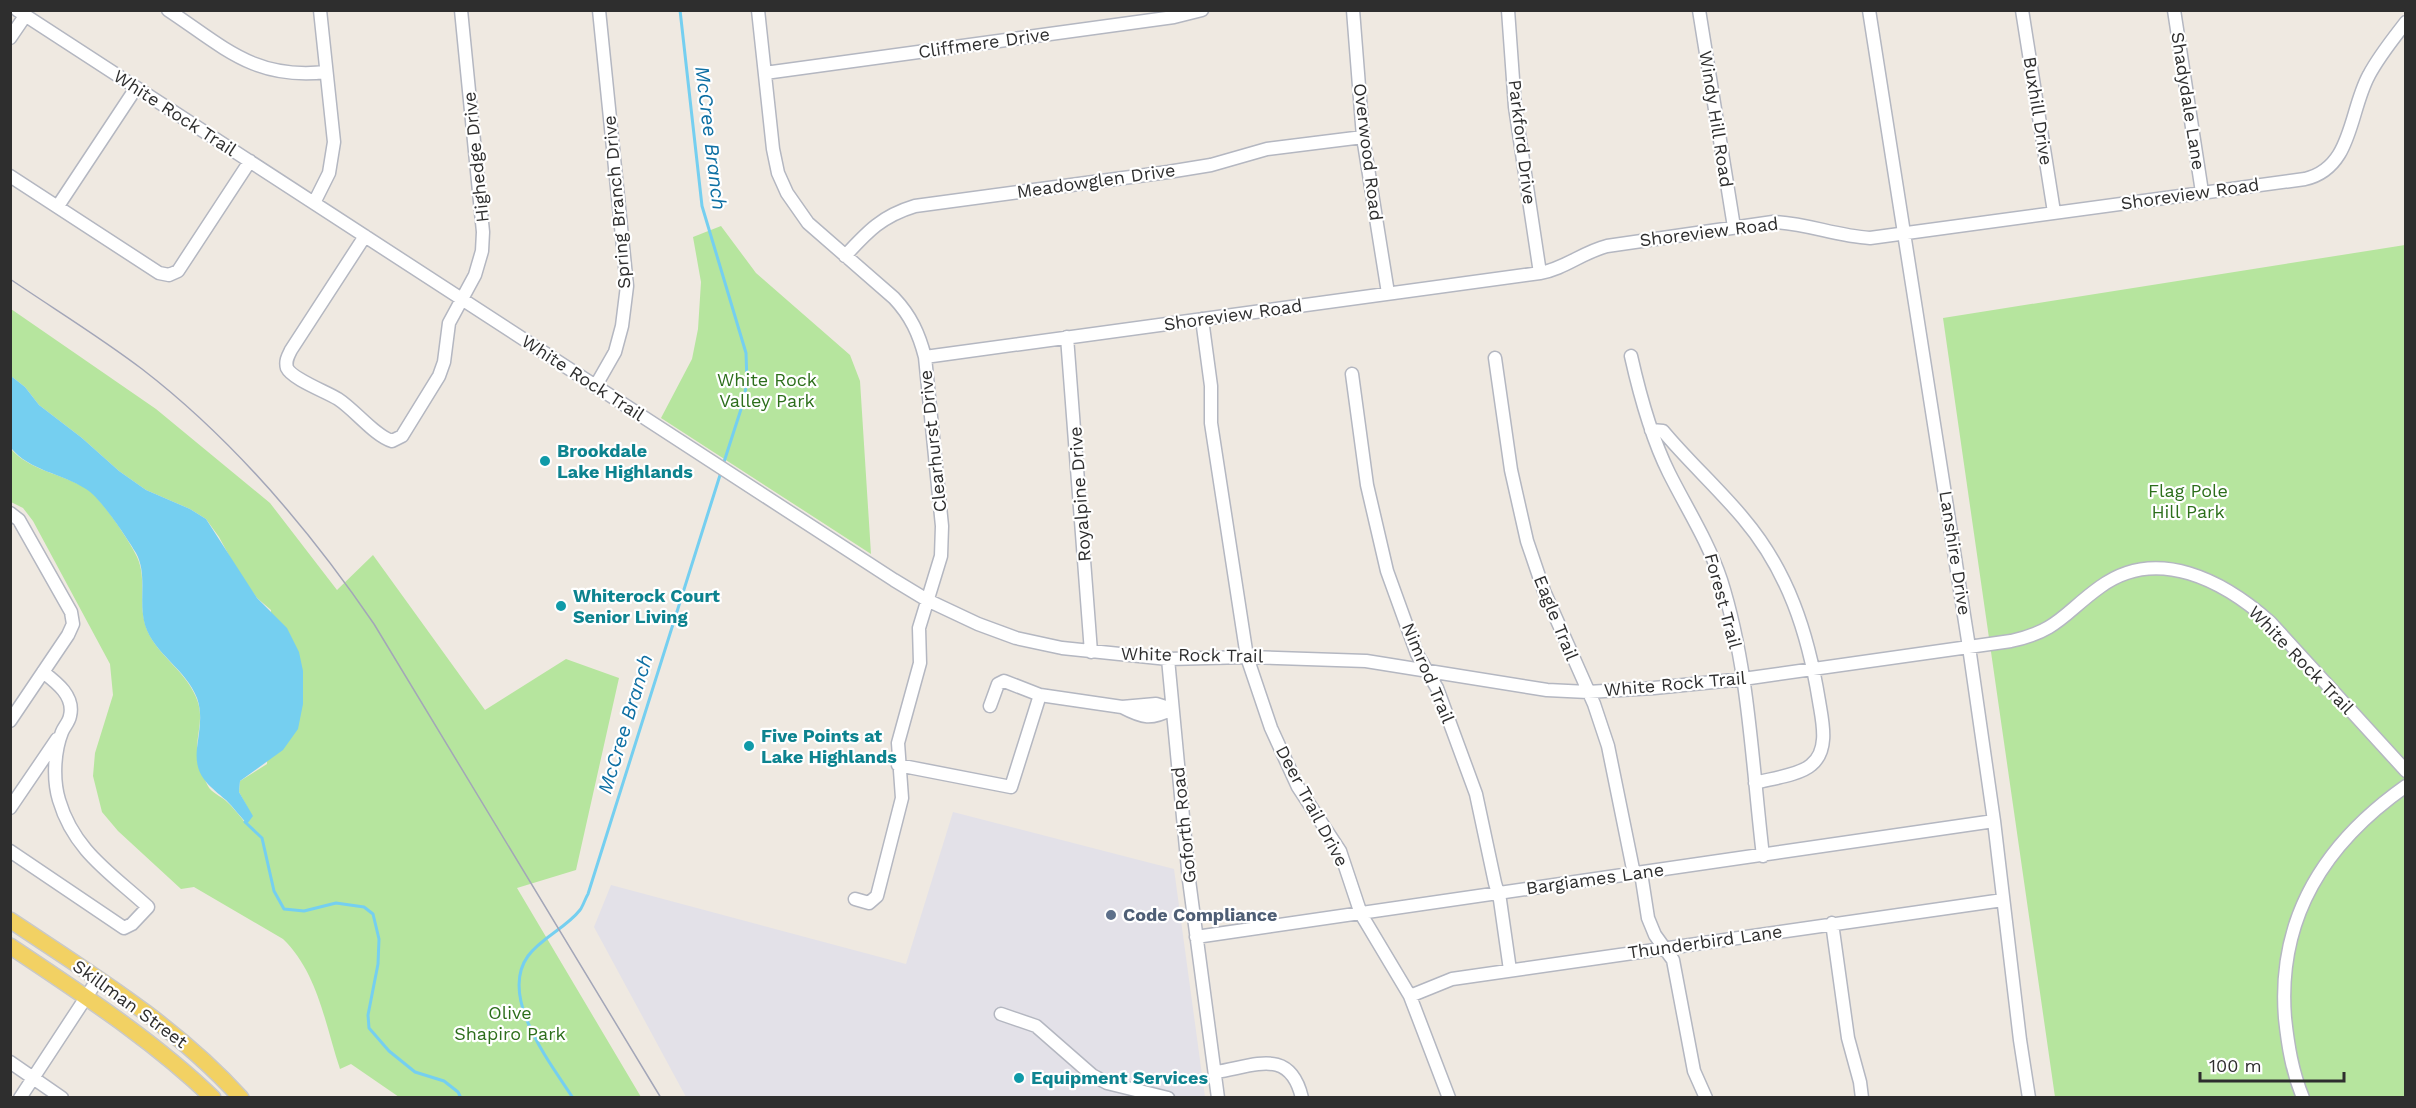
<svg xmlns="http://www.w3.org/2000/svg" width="2416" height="1108" font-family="'Work Sans',sans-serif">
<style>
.industrial{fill:#e3e1e8}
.green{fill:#b6e59e}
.water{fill:#75cff0}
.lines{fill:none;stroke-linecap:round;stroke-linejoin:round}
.stream{stroke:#75cff0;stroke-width:3}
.minor-casing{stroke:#b4b7c1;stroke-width:15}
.major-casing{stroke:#c9c9c9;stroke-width:18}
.minor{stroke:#fff;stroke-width:12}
.major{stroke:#f2d163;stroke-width:15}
.tram{stroke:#a3a6b8;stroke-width:1.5}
.culture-dot{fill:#0f9aa8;stroke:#fff;stroke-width:2}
.service-dot{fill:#5c6f8a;stroke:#fff;stroke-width:2}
.labels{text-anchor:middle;stroke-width:4.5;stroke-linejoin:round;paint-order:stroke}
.street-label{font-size:18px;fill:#2e2e2e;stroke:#fff}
.park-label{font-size:18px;fill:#2c6e1b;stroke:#fff}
.culture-label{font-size:18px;font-weight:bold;fill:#0d838f;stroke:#fff;text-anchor:start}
.service-label{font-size:18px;font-weight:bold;fill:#4e5e75;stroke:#fff;text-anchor:start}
.water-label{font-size:20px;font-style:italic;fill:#0d6fa3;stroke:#fff}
</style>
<rect width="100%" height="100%" fill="#efe9e1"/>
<!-- industrial -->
<path class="industrial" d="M 953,812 L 1174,869 L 1205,1097 L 686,1097 L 594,927 L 611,885 L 906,964 Z"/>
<!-- green -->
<path class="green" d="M 721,226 L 756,273 L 850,355 L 860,381 L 871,554 L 661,418 L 692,359 L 698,329 L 701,282 L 693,237 Z
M 2405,245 L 2405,1097 L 2055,1097 L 1943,318 Z
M 11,309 L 156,409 L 270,503 L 337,590 L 373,555 L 485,710 L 566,659 L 619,678 L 576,870 L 517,888 L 641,1097 L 399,1097 L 351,1064 L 340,1069 C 325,1024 318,973 283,939 L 194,887 L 181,889 L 118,831 L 102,812 L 93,776 L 95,753 L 113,695 L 110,664 L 33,521 L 23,508 L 11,502 L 10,448 C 30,471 60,473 86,488 C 101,498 126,536 135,553 C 148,575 138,600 145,624 C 153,653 184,668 196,697 C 204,715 198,729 197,747 C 197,753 204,780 208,786 C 211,792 220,796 225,800 C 233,807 240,816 246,824 L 252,816 L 239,792 L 240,781 L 267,764 L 271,610 L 257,598 L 238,572 L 219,537 L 206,519 L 190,509 L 146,490 L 119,471 L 82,438 L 39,405 L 25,387 L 11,376 Z"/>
<!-- water -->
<path class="water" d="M 11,376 L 25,387 L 39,405 L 82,438 L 119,471 L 146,490 L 190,509 L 206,519 L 257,598 L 287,628 L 299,652 L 303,671 L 303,704 L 298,729 L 283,750 L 240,781 L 239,792 L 253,816 L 247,824 C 240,816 233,807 226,800 C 207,784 194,775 197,748 C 199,731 203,715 197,698 C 186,669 154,654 145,625 C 138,601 148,575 136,553 C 127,538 100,497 86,489 C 61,473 30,471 11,448 Z"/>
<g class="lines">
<!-- stream -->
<path class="stream" d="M 680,10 L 702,206 L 746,353 L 747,382 L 743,403 L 723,465
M 245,822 L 262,838 L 274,891 L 284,909 L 304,911 L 336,903 L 364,907 L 373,914 L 379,939 L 378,964 L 368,1015 L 369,1028 L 389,1051 L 415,1072 L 444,1081 L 458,1092 L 461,1098
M 573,1098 C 551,1064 498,997 528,956 C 541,938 566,928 580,910 C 583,906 585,899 588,894 L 721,472"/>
<defs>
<path id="minor" d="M 17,10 L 894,580 L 927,600 L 978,624 L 1016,638 L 1062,648 L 1168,659 L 1247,657 L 1366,661 L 1547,690 L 1588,692 L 1654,688 L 1743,679 L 2011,641 C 2058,631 2065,612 2100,587 C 2157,545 2224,581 2270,622 L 2406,771
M 168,10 C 224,47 254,80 326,72
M 758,10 L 773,149 L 778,173 L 787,193 L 808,223 L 894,298 C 911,316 919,334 925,357 L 942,526 L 941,556 L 919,628 L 920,663 L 898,743 L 902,798 L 877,896 L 869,903 L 855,899
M 1353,10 L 1363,137 L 1388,293
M 1508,10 L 1515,107 L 1540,273
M 1699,10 L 1734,227
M 1869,10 L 1969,647 L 1994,821 L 2020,1040 L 2029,1098
M 2022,10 L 2054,212
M 2174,10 L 2202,192
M 10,38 L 25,16
M 765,73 L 1174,17 L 1202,10
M 10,176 L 159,273 L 169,275 L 178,271 L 250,161
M 314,203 L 329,173 L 334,142 L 320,10
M 58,206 L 136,88
M 365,236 L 291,350 C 288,356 285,361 287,368 C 292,379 327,392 338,399 C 355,410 375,436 392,441 L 402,436 L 439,376 L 444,362 L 449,323 L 475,275 L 482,251 L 483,232 L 461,10
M 845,256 C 868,231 882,216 915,206 L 1168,172 L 1211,165 L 1267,149 L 1363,137
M 1202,319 L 1211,386 L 1211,423 L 1247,657 L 1271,728 L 1298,787 L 1340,851 L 1361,914 L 1410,996 L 1449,1098
M 1067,337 L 1091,652
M 1631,356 C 1640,396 1651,437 1669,473 C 1687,509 1708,541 1721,580 C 1749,668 1752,764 1763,856
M 925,357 L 1540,273 C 1564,269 1583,252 1607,246 L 1773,222 C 1806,223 1836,236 1870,238 L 2305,179 C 2353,168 2349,111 2369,75 C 2379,56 2393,39 2406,22
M 1495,358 L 1511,470 L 1527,541 L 1544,591 L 1594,704 L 1608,746 L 1634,874
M 1352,374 L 1367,485 L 1387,571 L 1417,654 L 1437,688 L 1476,794 L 1495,883 L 1500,900 L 1510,970
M 595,387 L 615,352 L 622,326 L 627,286 L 599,10
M 1651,430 L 1663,431 C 1688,461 1718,488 1743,518 C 1788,571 1808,633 1819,701 C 1822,720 1830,750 1811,765 C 1800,775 1769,779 1755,783
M 10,513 L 19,520 L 71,612 L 73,624 L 68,635 L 10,721
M 1168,659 L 1189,880 L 1218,1098
M 990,706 L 998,684 L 1004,681 L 1040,695
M 1122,707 C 1143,718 1151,720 1172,709
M 898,765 L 1011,787 L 1040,695 L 1122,707 L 1156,704 L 1172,709
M 10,808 L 57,739
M 10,851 L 124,928 L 132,924 L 148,907 C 111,873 74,851 59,800 C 53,780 54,752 62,732 C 64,727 69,722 70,716 C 75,696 56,682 43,672
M 1641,873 L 1648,918 L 1655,935 L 1673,960 L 1694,1071 L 1706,1098
M 1832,923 L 1848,1038 L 1860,1082 L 1862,1098
M 1196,937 L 1994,821
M 1410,996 L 1452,979 L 2003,900
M 1001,1014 L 1036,1026 L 1092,1075 L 1107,1083 L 1168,1098
M 10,1062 L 62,1098
M 1216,1072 C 1255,1066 1290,1047 1302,1098
M 20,1098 L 98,979
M 2303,1098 C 2292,1071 2288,1046 2285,1018 C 2277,917 2325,843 2406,786"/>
<path id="major" d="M 10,920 C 91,974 175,1025 241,1098
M 10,946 C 80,993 152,1039 213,1098"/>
</defs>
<!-- minor casing -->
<use href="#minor" class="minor-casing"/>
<!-- major casing -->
<use href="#major" class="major-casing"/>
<!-- minor -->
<use href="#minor" class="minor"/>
<!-- major -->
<use href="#major" class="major"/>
<!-- tram -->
<path class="tram" d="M 10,279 C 54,309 100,337 142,369 C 234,440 309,529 374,624 L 661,1098"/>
</g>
<!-- markers -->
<g class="culture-dot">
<circle cx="545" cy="461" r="6"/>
<circle cx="561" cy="606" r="6"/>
<circle cx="749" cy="746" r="6"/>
<circle cx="1019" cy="1078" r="6"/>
</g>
<circle class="service-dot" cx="1111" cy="915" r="6"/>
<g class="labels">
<!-- street labels -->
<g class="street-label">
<text transform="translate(984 43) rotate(-8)" y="6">Cliffmere Drive</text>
<text transform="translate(2188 101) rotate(81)" y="6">Shadydale Lane</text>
<text transform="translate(2038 111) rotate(81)" y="6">Buxhill Drive</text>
<text transform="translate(175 113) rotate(33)" y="6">White Rock Trail</text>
<text transform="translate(1716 119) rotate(81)" y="6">Windy Hill Road</text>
<text transform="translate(1522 142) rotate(83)" y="6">Parkford Drive</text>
<text transform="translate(1368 152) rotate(83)" y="6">Overwood Road</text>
<text transform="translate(476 157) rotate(-96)" y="6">Highedge Drive</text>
<text transform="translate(1096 181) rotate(-8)" y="6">Meadowglen Drive</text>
<text transform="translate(2190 194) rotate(-8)" y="6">Shoreview Road</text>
<text transform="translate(617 202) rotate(-95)" y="6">Spring Branch Drive</text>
<text transform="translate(1709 232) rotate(-7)" y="6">Shoreview Road</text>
<text transform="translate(1233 315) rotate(-8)" y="6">Shoreview Road</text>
<text transform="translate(583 378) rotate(33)" y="6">White Rock Trail</text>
<text transform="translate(933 441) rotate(-96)" y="6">Clearhurst Drive</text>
<text transform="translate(1080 494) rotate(-94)" y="6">Royalpine Drive</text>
<text transform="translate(1955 553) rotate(81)" y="6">Lanshire Drive</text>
<text transform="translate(1723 601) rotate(75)" y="6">Forest Trail</text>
<text transform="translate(1556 618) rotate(68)" y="6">Eagle Trail</text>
<text transform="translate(1192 655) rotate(1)" y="6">White Rock Trail</text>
<text transform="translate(2301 660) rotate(46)" y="6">White Rock Trail</text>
<text transform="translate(1428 673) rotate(67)" y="6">Nimrod Trail</text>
<text transform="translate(1675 684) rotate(-5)" y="6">White Rock Trail</text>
<text transform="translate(1312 806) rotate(62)" y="6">Deer Trail Drive</text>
<text transform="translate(1184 825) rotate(-96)" y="6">Goforth Road</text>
<text transform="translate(1595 879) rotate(-8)" y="6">Bargiames Lane</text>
<text transform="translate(1705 942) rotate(-8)" y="6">Thunderbird Lane</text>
<text transform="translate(130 1004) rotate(36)" y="6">Skillman Street</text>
</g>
<!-- park labels -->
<g class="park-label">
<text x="767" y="386">White Rock<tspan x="767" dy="21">Valley Park</tspan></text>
<text x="2188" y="497">Flag Pole<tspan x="2188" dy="21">Hill Park</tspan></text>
<text x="510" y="1019">Olive<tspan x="510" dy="21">Shapiro Park</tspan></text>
</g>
<!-- culture labels -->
<g class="culture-label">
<text x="557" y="457">Brookdale<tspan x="557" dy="21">Lake Highlands</tspan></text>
<text x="573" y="602">Whiterock Court<tspan x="573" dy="21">Senior Living</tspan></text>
<text x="761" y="742">Five Points at<tspan x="761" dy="21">Lake Highlands</tspan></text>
<text x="1031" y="1084">Equipment Services</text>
</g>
<!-- service labels -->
<g class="service-label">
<text x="1123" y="921">Code Compliance</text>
</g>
<!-- water labels -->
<g class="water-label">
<text transform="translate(711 138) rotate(83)" y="7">McCree Branch</text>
<text transform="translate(625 724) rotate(-73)" y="7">McCree Branch</text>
</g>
</g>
<!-- border -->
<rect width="2416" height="1108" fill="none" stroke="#2e2e2e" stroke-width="24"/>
<!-- scale -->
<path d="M2200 1072v9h144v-9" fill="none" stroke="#2e2e2e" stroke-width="3"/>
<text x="2209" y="1072" font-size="18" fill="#2e2e2e" stroke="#ffffff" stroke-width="4.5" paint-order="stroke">100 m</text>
</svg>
